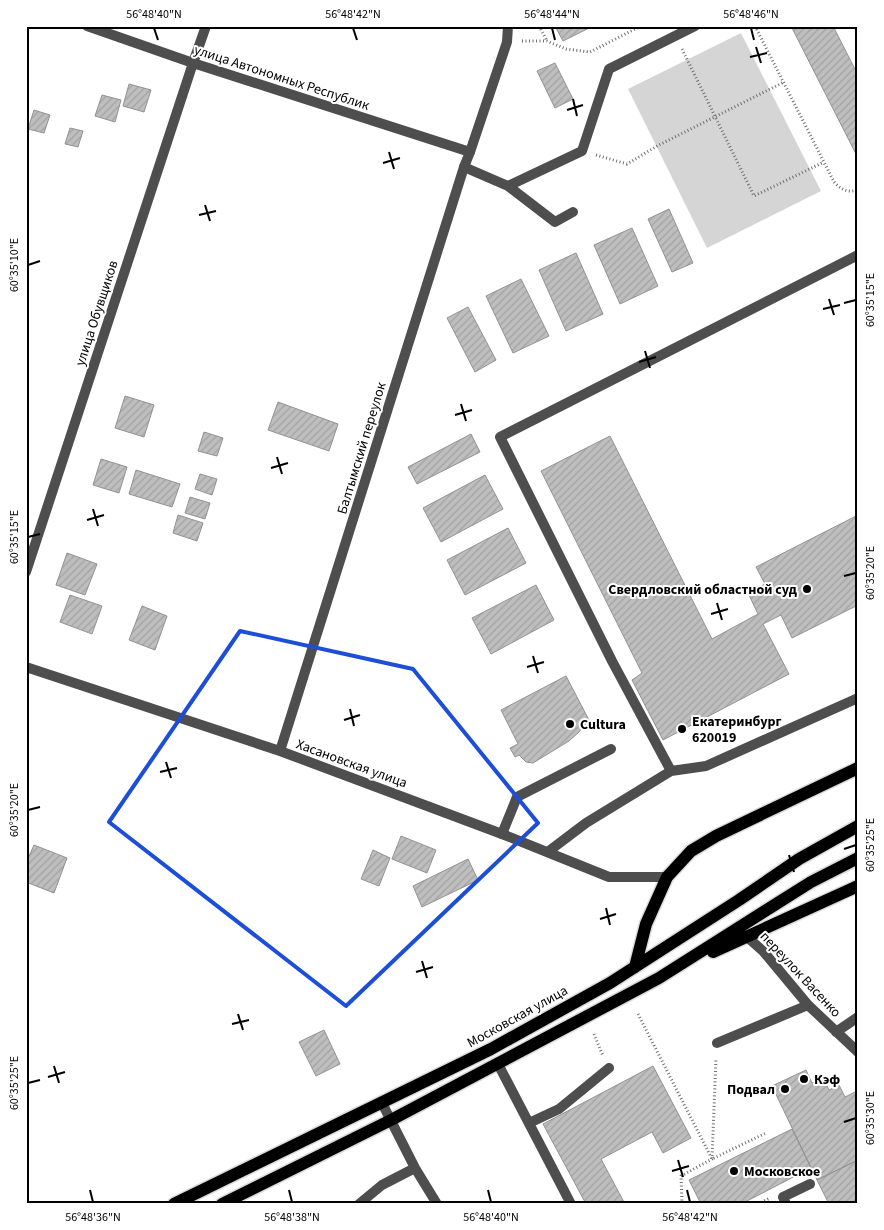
<svg xmlns="http://www.w3.org/2000/svg" width="884" height="1230" font-family="'Source Sans 3',sans-serif">
<style>
.green{fill:#d5d5d5}
.building{fill:url(#building-hatch);stroke:#929292}
.lines{fill:none;stroke-linecap:round;stroke-linejoin:round}
.primary-casing{stroke:#dbdbdb;stroke-width:15}
.path{stroke:#707070;stroke-width:3;stroke-dasharray:1 2.5;stroke-linecap:butt}
.lane{stroke:#4e4e4e;stroke-width:10}
.street{stroke:#4e4e4e;stroke-width:10}
.primary{stroke:#000;stroke-width:12}
.marked{fill:none;stroke:#1d4ed8;stroke-width:4;stroke-linejoin:round}
.ticks{fill:none;stroke:#000;stroke-width:2}
.poi-dot{fill:#000;stroke:#fff;stroke-width:2}
.labels{text-anchor:middle;stroke-width:4;stroke-linejoin:round;paint-order:stroke}
.street-label{font-size:14px;fill:#000;stroke:#fff}
.poi-label{font-size:14px;font-weight:bold;fill:#000;stroke:#fff;text-anchor:start}
.neatline{fill:none;stroke:#000;stroke-width:2}
.ticks-label{font-size:12px;text-anchor:middle;fill:#000}
</style>
<defs>
<pattern id="building-hatch" width="6" height="6" patternUnits="userSpaceOnUse" patternTransform="scale(1.25)"><rect width="6" height="6" fill="#bebebe"/><path d="M-1 1l2-2M0 6l6-6M5 7l2-2" fill="none" stroke="#a2a2a2"/></pattern>
</defs>
<rect width="100%" height="100%" fill="#fff"/>
<!-- green -->
<path class="green" d="M 741,33 L 821,191 L 707,248 L 628,89 Z"/>
<!-- building -->
<path class="building" d="M 555,26 L 593,26 L 563,41 Z
M 791,26 L 833,26 L 858,75 L 858,158 Z
M 555,63 L 573,99 L 555,108 L 537,71 Z
M 129,84 L 151,90 L 144,112 L 123,106 Z
M 102,95 L 121,100 L 115,122 L 95,116 Z
M 34,110 L 50,115 L 44,133 L 28,129 Z
M 70,128 L 83,131 L 78,147 L 65,144 Z
M 669,209 L 693,263 L 672,272 L 648,219 Z
M 632,228 L 658,286 L 620,304 L 594,245 Z
M 576,253 L 603,314 L 566,331 L 539,270 Z
M 521,279 L 549,336 L 513,353 L 486,296 Z
M 468,307 L 496,360 L 475,372 L 447,318 Z
M 125,396 L 154,405 L 144,437 L 115,428 Z
M 278,402 L 338,424 L 329,451 L 268,430 Z
M 204,432 L 223,438 L 217,456 L 198,451 Z
M 471,434 L 480,452 L 417,484 L 408,467 Z
M 610,436 L 712,639 L 758,614 L 748,593 L 765,584 L 756,567 L 858,515 L 858,605 L 792,638 L 781,615 L 763,624 L 789,674 L 663,740 L 632,680 L 642,673 L 541,471 Z
M 101,459 L 127,467 L 119,493 L 93,485 Z
M 136,470 L 180,484 L 172,507 L 129,494 Z
M 200,474 L 217,479 L 212,495 L 195,489 Z
M 485,475 L 503,509 L 441,542 L 423,508 Z
M 190,497 L 210,503 L 205,519 L 185,513 Z
M 178,515 L 203,523 L 197,541 L 173,533 Z
M 508,528 L 526,563 L 465,595 L 447,560 Z
M 67,553 L 97,564 L 85,595 L 56,585 Z
M 536,585 L 554,620 L 491,654 L 472,618 Z
M 70,595 L 102,606 L 92,634 L 60,622 Z
M 142,606 L 167,616 L 155,650 L 129,640 Z
M 566,676 L 589,720 L 579,732 L 569,741 L 533,763 L 526,762 L 519,755 L 515,757 L 510,748 L 518,744 L 501,710 Z
M 401,836 L 436,850 L 427,873 L 392,859 Z
M 34,845 L 67,858 L 54,893 L 26,882 L 26,863 Z
M 373,850 L 390,858 L 379,886 L 361,879 Z
M 468,859 L 478,880 L 422,907 L 413,886 Z
M 324,1030 L 340,1064 L 316,1076 L 299,1042 Z
M 653,1066 L 691,1138 L 663,1153 L 652,1132 L 601,1159 L 625,1204 L 586,1204 L 543,1124 Z
M 806,1070 L 812,1083 L 823,1077 L 829,1090 L 839,1085 L 845,1097 L 855,1092 L 858,1097 L 858,1160 L 817,1180 L 772,1086 Z
M 792,1129 L 811,1168 L 741,1204 L 701,1204 L 689,1180 Z
M 858,1160 L 858,1204 L 829,1204 L 817,1180 Z"/>
<g class="lines">
<defs>
<path id="primary" d="M 713,952 L 858,886
M 635,967 L 646,924 L 667,877 L 691,851 L 716,836 L 858,768
M 174,1204 L 491,1049 L 610,983 L 739,900 L 799,859 L 858,826
M 222,1204 L 391,1120 L 659,978 L 811,882 L 858,858"/>
</defs>
<!-- primary casing -->
<use href="#primary" class="primary-casing"/>
<!-- path -->
<path class="path" d="M 539,26 L 547,41
M 755,26 L 834,182 C 840,189 849,194 858,189
M 522,41 L 547,41 L 566,49 L 590,52 L 641,26
M 682,49 L 754,196 L 824,162
M 596,155 L 627,164 L 657,146 L 784,82
M 638,1014 L 712,1159 L 766,1133
M 594,1034 L 603,1056
M 682,1204 L 681,1176 L 712,1159 L 716,1058
M 758,1204 L 770,1198"/>
<!-- lane -->
<path class="lane" d="M 193,63 L 206,26
M 470,152 L 507,42 L 508,26
M 464,167 L 508,186 L 582,151 L 609,69 L 695,26
M 508,186 L 555,222 L 573,212
M 671,771 L 612,661 L 500,437 L 858,255
M 502,834 L 517,797 L 611,749
M 549,851 L 586,823 L 671,771 L 706,766 L 858,698
M 746,936 L 763,951 L 808,1005 L 858,1052
M 836,1032 L 858,1017
M 717,1043 L 808,1005
M 498,1064 L 571,1204
M 382,1103 L 415,1168 L 437,1204
M 529,1123 L 559,1109 L 609,1068
M 359,1204 L 382,1185 L 415,1168
M 786,1204 L 783,1197 L 810,1184"/>
<!-- street -->
<path class="street" d="M 87,26 L 193,63 L 470,152 L 464,167 L 280,751
M 26,572 L 193,63
M 26,667 L 280,751 L 502,834 L 609,877 L 667,877"/>
<!-- primary -->
<use href="#primary" class="primary"/>
</g>
<!-- marked area -->
<path class="marked" d="M 240,631 L 413,669 L 538,823 L 346,1006 L 109,822 Z"/>
<!-- ticks -->
<path class="ticks" d="M 154,28 L 158,40M 353,28 L 357,40M 552,28 L 555,40M 751,28 L 754,40M 756,47 L 761,63M 750,57 L 767,53M 573,99 L 577,116M 567,110 L 583,105M 389,152 L 394,169M 383,163 L 400,158M 205,205 L 210,221M 199,215 L 216,211M 28,265 L 40,261M 829,299 L 834,315M 844,303 L 856,300M 823,309 L 840,305M 645,351 L 650,368M 639,362 L 656,357M 461,404 L 466,421M 455,415 L 472,410M 277,457 L 282,474M 271,468 L 288,463M 93,509 L 98,526M 87,520 L 104,515M 28,537 L 40,534M 844,576 L 856,573M 717,603 L 722,620M 711,614 L 728,609M 533,656 L 538,673M 527,667 L 544,662M 350,709 L 354,726M 344,720 L 360,715M 166,762 L 171,778M 160,772 L 177,768M 28,810 L 40,807M 844,849 L 856,845M 789,855 L 794,872M 783,866 L 800,861M 606,908 L 610,925M 600,919 L 616,914M 422,961 L 427,978M 416,972 L 433,967M 238,1014 L 243,1030M 232,1024 L 249,1020M 54,1066 L 59,1083M 48,1077 L 65,1072M 28,1083 L 40,1080M 844,1122 L 856,1118M 678,1160 L 683,1177M 672,1171 L 689,1166M 90,1190 L 93,1202M 289,1190 L 292,1202M 488,1190 L 491,1202M 687,1190 L 690,1202"/>
<!-- markers -->
<g class="poi-dot">
<circle cx="807" cy="589" r="5"/>
<circle cx="570" cy="724" r="5"/>
<circle cx="682" cy="729" r="5"/>
<circle cx="804" cy="1079" r="5"/>
<circle cx="785" cy="1089" r="5"/>
<circle cx="734" cy="1171" r="5"/>
</g>
<g class="labels">
<!-- street labels -->
<g class="street-label">
<text transform="translate(282 77) rotate(18)" y="5">улица Автономных Республик</text>
<text transform="translate(96 313) rotate(-72)" y="5">улица Обувщиков</text>
<text transform="translate(361 448) rotate(-73)" y="5">Балтымский переулок</text>
<text transform="translate(352 763) rotate(20)" y="5">Хасановская улица</text>
<text transform="translate(801 974) rotate(47)" y="5">переулок Васенко</text>
<text transform="translate(517 1016) rotate(-29)" y="5">Московская улица</text>
</g>
<!-- poi labels -->
<g class="poi-label">
<text x="797" y="594" text-anchor="end">Свердловский областной суд</text>
<text x="692" y="726">Екатеринбург<tspan x="692" dy="16">620019</tspan></text>
<text x="580" y="729">Cultura</text>
<text x="814" y="1084">Кэф</text>
<text x="775" y="1094" text-anchor="end">Подвал</text>
<text x="744" y="1176">Московское</text>
</g>
</g>
<!-- border -->
<rect width="884" height="1230" fill="none" stroke="#ffffff" stroke-width="55"/>
<rect x="28" y="28" width="828" height="1174" class="neatline"/>
<g class="ticks-label">
<text x="154" y="18">56°48'40"N</text>
<text x="353" y="18">56°48'42"N</text>
<text x="552" y="18">56°48'44"N</text>
<text x="751" y="18">56°48'46"N</text>
<text transform="translate(14 265) rotate(-90)" y="4">60°35'10"E</text>
<text transform="translate(870 300) rotate(-90)" y="4">60°35'15"E</text>
<text transform="translate(14 537) rotate(-90)" y="4">60°35'15"E</text>
<text transform="translate(870 573) rotate(-90)" y="4">60°35'20"E</text>
<text transform="translate(14 810) rotate(-90)" y="4">60°35'20"E</text>
<text transform="translate(870 845) rotate(-90)" y="4">60°35'25"E</text>
<text transform="translate(14 1083) rotate(-90)" y="4">60°35'25"E</text>
<text transform="translate(870 1118) rotate(-90)" y="4">60°35'30"E</text>
<text x="93" y="1221">56°48'36"N</text>
<text x="292" y="1221">56°48'38"N</text>
<text x="491" y="1221">56°48'40"N</text>
<text x="690" y="1221">56°48'42"N</text>
</g>
</svg>
